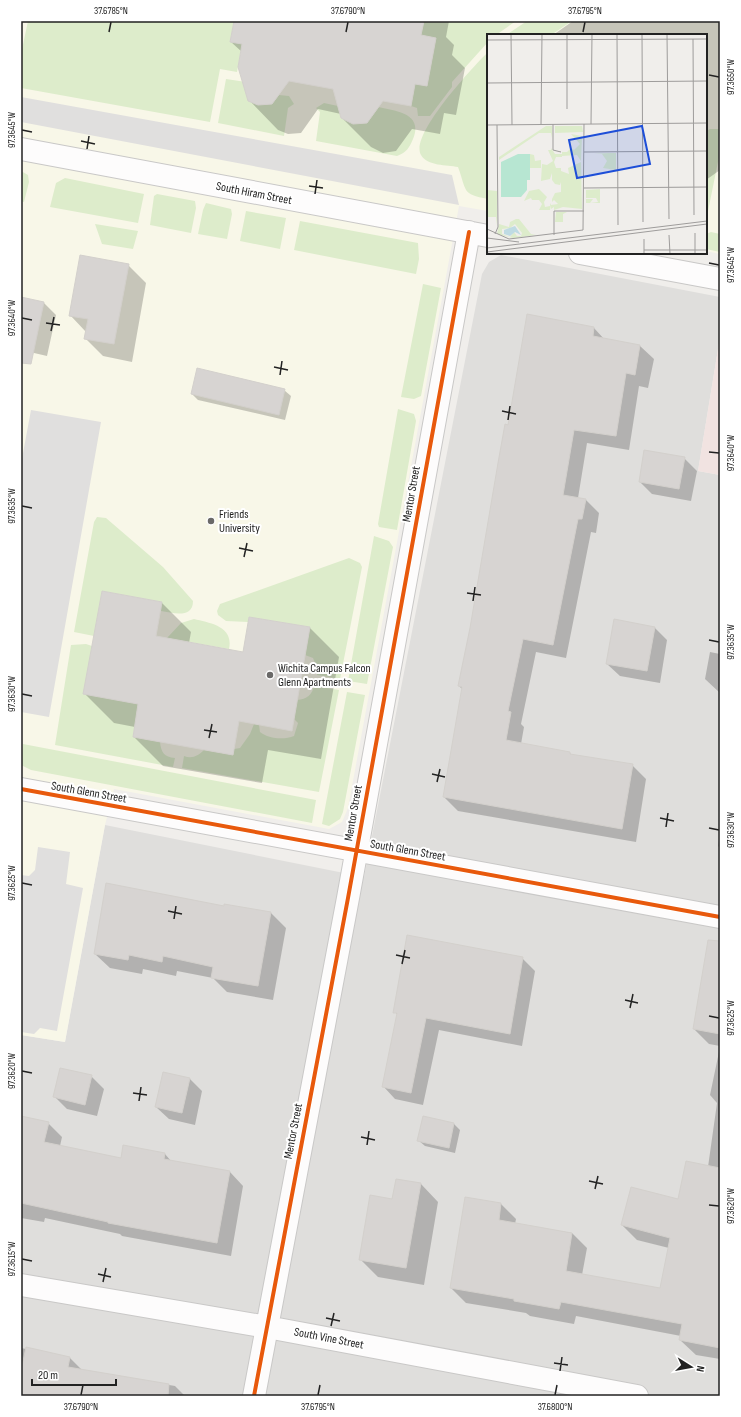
<svg xmlns="http://www.w3.org/2000/svg" width="741" height="1417" font-family="'Sofia Sans Condensed',sans-serif">
<style>
.residential{fill:#dfdedc}
.commercial{fill:#f1e3e1}
.education{fill:#f8f7e8}
.grass{fill:#ddeccb}
.parking{fill:#e0dfde}
.shadow{fill:#0003}
.building{fill:#d7d4d2;stroke:#d3d0cc}
.lines{fill:none;stroke-linecap:round;stroke-linejoin:round}
.minor-casing{stroke:#c9c8c7;stroke-width:24}
.minor{stroke:#fdfcfc;stroke-width:22}
.cycleway-casing{stroke:#fff;stroke-width:6}
.cycleway{stroke:#e8590c;stroke-width:4}
.ticks{fill:none;stroke:#222;stroke-width:1.5}
.poi-dot{fill:#6a6968;stroke:#fff;stroke-width:1.5}
.labels{text-anchor:middle;stroke-width:4;stroke-linejoin:round;paint-order:stroke}
.street-label{font-size:12px;fill:#222;stroke:#fff}
.poi-label{font-size:12px;fill:#222;stroke:#fff;text-anchor:start}
.inset-road{fill:none;stroke:#9e9c9b;stroke-width:1}
.view{fill:#1d4ed8;fill-opacity:0.15;stroke:#1d4ed8;stroke-width:2}
.inset-edge{fill:none;stroke:#222;stroke-width:2}
.neatline{fill:none;stroke:#222;stroke-width:1.5}
.ticks-label{font-size:10px;text-anchor:middle;fill:#222}
</style>
<rect width="100%" height="100%" fill="#f0eeeb"/>
<!-- residential -->
<path class="residential" d="M 501,255 L 720,297 L 720,337 L 698,471 L 720,475 L 720,1396 L 21,1396 L 21,1035 L 65,1042 L 105,825 L 364,877 L 482,274 L 489,262 Z"/>
<!-- commercial -->
<path class="commercial" d="M 720,337 L 720,475 L 698,471 Z"/>
<!-- education -->
<path class="education" d="M 21,21 L 720,21 L 720,254 L 706,251 L 706,35 L 488,35 L 488,211 L 459,206 L 348,808 L 342,822 L 329,829 L 114,789 L 105,825 L 65,1042 L 21,1035 Z"/>
<!-- grass -->
<path class="grass" d="M 28,21 L 234,21 L 230,42 L 242,44 L 237,72 L 220,69 L 210,122 L 21,88 L 21,54 Z
M 424,21 L 516,21 L 496,35 L 488,35 L 488,42 L 452,82 L 452,87 L 430,116 L 418,116 L 417,108 L 411,106 L 415,84 L 427,86 L 436,38 L 421,35 Z
M 527,21 L 572,21 L 551,35 L 506,35 Z
M 488,52 L 488,199 C 461,194 467,191 458,167 C 447,165 427,166 421,155 C 409,135 474,66 488,52 Z
M 226,79 L 246,82 L 258,105 L 272,104 L 279,95 L 289,96 L 294,104 L 288,108 L 284,136 L 218,123 Z
M 324,103 L 338,106 L 341,118 L 353,124 L 367,123 L 374,106 C 394,111 424,112 413,139 C 409,148 407,152 397,156 L 316,141 L 320,112 L 316,108 Z
M 710,129 L 720,129 L 720,152 L 706,221 L 706,131 Z
M 21,171 L 28,175 L 29,182 L 24,202 L 21,201 Z
M 65,178 L 144,194 L 138,223 L 50,207 L 56,183 Z
M 157,194 L 195,201 L 196,208 L 191,233 L 150,225 L 154,196 Z
M 206,203 L 231,209 L 232,214 L 227,239 L 198,234 L 203,210 Z
M 246,211 L 286,218 L 280,249 L 240,241 Z
M 300,221 L 418,243 L 419,259 L 416,274 L 294,250 Z
M 95,224 L 138,231 L 133,249 L 102,244 Z
M 711,232 L 720,234 L 720,252 L 706,249 L 706,234 Z
M 423,284 L 441,288 L 421,396 L 414,399 L 401,397 Z
M 398,409 L 414,414 L 416,421 L 397,530 L 379,527 L 378,524 Z
M 97,517 L 106,518 L 163,567 L 193,601 C 193,619 173,613 161,611 L 162,602 L 102,591 L 94,636 L 74,632 L 94,522 Z
M 374,536 L 389,541 L 393,547 L 367,684 L 348,681 Z
M 349,558 L 360,563 L 362,567 L 340,679 L 317,675 L 317,668 L 313,658 L 305,655 L 310,627 L 249,617 L 248,622 L 226,621 L 218,615 L 217,611 L 220,604 Z
M 194,619 C 210,623 234,626 229,649 L 167,638 L 181,623 Z
M 86,644 L 92,646 L 84,694 L 138,704 L 133,737 L 160,742 C 161,752 164,757 175,758 L 173,767 L 55,745 L 71,645 Z
M 314,686 L 339,690 L 319,792 L 182,768 L 184,756 C 192,759 198,756 204,750 L 233,755 L 234,749 L 240,748 L 250,734 L 254,724 L 259,725 L 260,732 C 269,739 284,740 294,736 L 298,723 L 294,719 L 297,700 C 307,699 312,695 314,686 Z
M 347,692 L 365,695 L 343,812 L 340,819 L 329,826 L 322,824 Z
M 23,744 L 316,800 L 312,823 L 31,770 L 21,765 Z"/>
<!-- parking -->
<path class="parking" d="M 21,97 L 452,175 L 459,205 L 21,122 Z
M 31,410 L 101,422 L 49,717 L 21,712 L 21,464 Z
M 38,847 L 70,852 L 66,884 L 83,888 L 57,1031 L 40,1028 L 34,1034 L 21,1032 L 21,875 L 29,876 L 35,870 Z"/>
<!-- shadow -->
<path class="shadow" d="M 235,21 L 449,21 L 446,37 L 454,45 L 452,55 L 465,68 L 456,115 L 444,113 L 440,134 L 412,129 L 396,151 L 383,153 L 371,147 L 342,118 L 341,114 L 318,109 L 301,133 L 288,134 L 278,130 L 249,100 L 242,52 L 231,42 Z
M 573,21 L 720,21 L 720,170 L 706,180 L 706,35 L 553,35 Z
M 128,265 L 146,283 L 132,362 L 103,356 L 85,338 L 86,332 L 70,315 Z
M 21,298 L 44,303 L 56,315 L 47,356 L 21,350 Z
M 594,328 L 605,340 L 640,346 L 654,359 L 648,388 L 639,386 L 629,450 L 587,443 L 578,498 L 586,500 L 599,513 L 596,533 L 591,532 L 566,658 L 536,652 L 521,724 L 524,727 L 521,744 L 570,753 L 571,755 L 632,765 L 646,779 L 636,842 L 458,811 L 444,797 L 463,690 L 459,686 L 471,629 L 508,426 Z
M 284,390 L 291,396 L 285,420 L 198,400 L 192,394 Z
M 684,458 L 697,471 L 691,501 L 652,494 L 640,482 Z
M 103,592 L 162,603 L 191,632 L 189,643 L 244,653 L 310,628 L 339,657 L 321,759 L 268,750 L 262,783 L 163,766 L 134,737 L 135,727 L 114,723 L 85,694 Z
M 654,627 L 667,640 L 660,683 L 620,676 L 607,664 Z
M 710,652 L 720,654 L 720,693 L 705,679 Z
M 720,834 L 720,848 L 718,846 Z
M 225,905 L 271,913 L 286,928 L 273,1000 L 227,992 L 213,978 L 177,971 L 176,976 L 143,969 L 142,974 L 110,968 L 95,954 L 225,907 Z
M 522,958 L 535,971 L 522,1046 L 439,1030 L 423,1105 L 395,1099 L 383,1086 L 398,1015 L 395,1012 Z
M 720,983 L 720,1046 L 709,1044 L 694,1029 Z
M 720,1047 L 720,1359 L 696,1355 L 680,1340 L 681,1336 L 576,1316 L 574,1324 L 530,1316 L 526,1313 L 466,1303 L 451,1288 L 466,1198 L 501,1204 L 516,1219 L 515,1224 L 572,1233 L 587,1248 L 582,1275 L 661,1290 L 669,1248 L 637,1240 L 622,1225 L 679,1200 L 708,1167 L 717,1103 L 710,1095 Z
M 164,1073 L 190,1079 L 202,1091 L 195,1125 L 169,1119 L 156,1107 Z
M 91,1076 L 104,1089 L 97,1116 L 67,1109 L 55,1097 Z
M 21,1117 L 48,1123 L 62,1137 L 60,1146 L 122,1159 L 165,1154 L 171,1161 L 230,1172 L 243,1186 L 231,1256 L 122,1236 L 120,1234 L 45,1218 L 44,1222 L 21,1218 Z
M 423,1118 L 454,1124 L 460,1130 L 455,1153 L 425,1146 L 418,1140 Z
M 421,1184 L 438,1202 L 424,1285 L 378,1277 L 360,1259 L 393,1200 Z
M 21,1348 L 70,1358 L 82,1370 L 175,1386 L 185,1396 L 21,1396 Z"/>
<!-- building -->
<path class="building" d="M 234,21 L 424,21 L 421,35 L 436,38 L 427,86 L 415,84 L 411,106 L 383,101 L 367,123 L 353,124 L 341,118 L 333,89 L 289,81 L 272,104 L 258,105 L 248,101 L 238,67 L 242,44 L 230,42 Z
M 80,255 L 129,264 L 114,344 L 84,339 L 88,319 L 69,316 Z
M 21,297 L 44,302 L 31,364 L 21,363 Z
M 527,314 L 594,327 L 593,336 L 640,345 L 635,375 L 626,373 L 616,436 L 574,430 L 563,495 L 586,499 L 582,519 L 578,519 L 553,645 L 523,639 L 508,711 L 511,712 L 506,740 L 570,752 L 570,754 L 633,764 L 622,829 L 443,797 L 462,687 L 458,686 L 470,628 L 498,463 L 505,424 L 508,425 Z
M 197,368 L 285,389 L 279,415 L 191,394 Z
M 644,450 L 685,457 L 679,489 L 639,482 Z
M 102,591 L 162,602 L 156,636 L 243,652 L 249,617 L 310,627 L 292,731 L 239,721 L 233,755 L 133,737 L 138,704 L 83,694 Z
M 614,619 L 655,627 L 647,671 L 606,664 Z
M 106,883 L 224,906 L 224,904 L 271,912 L 258,986 L 211,978 L 213,967 L 163,956 L 162,962 L 129,955 L 128,960 L 94,954 Z
M 407,935 L 523,957 L 510,1034 L 426,1018 L 411,1093 L 382,1087 L 397,1013 L 393,1013 Z
M 708,940 L 720,941 L 720,1034 L 693,1029 Z
M 60,1068 L 92,1075 L 85,1105 L 53,1097 Z
M 163,1072 L 190,1078 L 182,1113 L 155,1107 Z
M 21,1116 L 49,1122 L 44,1142 L 121,1158 L 123,1145 L 165,1153 L 164,1159 L 230,1171 L 217,1243 L 108,1223 L 108,1222 L 21,1203 Z
M 423,1116 L 454,1123 L 449,1148 L 417,1141 Z
M 686,1161 L 720,1168 L 720,1348 L 679,1340 L 682,1324 L 561,1302 L 559,1309 L 514,1301 L 514,1299 L 450,1288 L 465,1197 L 501,1203 L 499,1220 L 572,1233 L 566,1271 L 660,1288 L 670,1238 L 621,1225 L 631,1187 L 678,1199 Z
M 396,1179 L 421,1183 L 406,1268 L 359,1260 L 370,1195 L 392,1199 Z
M 26,1347 L 70,1357 L 68,1367 L 169,1384 L 168,1396 L 21,1396 L 21,1371 Z"/>
<g class="lines">
<defs>
<path id="minor" d="M 21,149 L 488,236
M 580,253 L 720,279
M 21,789 L 720,917
M 21,1285 L 267,1327 L 637,1396
M 254,1396 L 348,898 L 469,232"/>
</defs>
<!-- minor casing -->
<use href="#minor" class="minor-casing"/>
<!-- minor -->
<use href="#minor" class="minor"/>
<defs>
<path id="cycleway" d="M 21,789 L 720,917
M 254,1396 L 348,898 L 469,232"/>
</defs>
<!-- cycleway casing -->
<use href="#cycleway" class="cycleway-casing"/>
<!-- cycleway -->
<use href="#cycleway" class="cycleway"/>
</g>
<!-- ticks -->
<path class="ticks" d="M 109,32 L 111,22M 346,32 L 348,22M 583,32 L 585,22M 709,75 L 719,77M 22,130 L 32,132M 81,141 L 95,144M 87,149 L 89,136M 309,186 L 323,188M 315,194 L 317,180M 709,263 L 719,265M 22,318 L 32,320M 46,323 L 60,325M 51,331 L 54,317M 274,367 L 288,370M 280,375 L 282,361M 502,411 L 516,414M 508,420 L 510,406M 709,452 L 719,453M 22,506 L 32,508M 239,548 L 253,551M 244,557 L 247,543M 467,593 L 481,595M 473,601 L 475,587M 709,640 L 719,642M 22,694 L 32,696M 204,730 L 217,732M 209,738 L 212,724M 432,774 L 445,777M 437,782 L 440,769M 660,818 L 674,821M 666,827 L 668,813M 709,828 L 719,830M 22,883 L 32,885M 168,911 L 182,914M 174,919 L 176,906M 396,955 L 410,958M 402,964 L 405,950M 625,1000 L 638,1003M 630,1008 L 633,994M 709,1016 L 719,1018M 22,1071 L 32,1073M 133,1093 L 147,1095M 139,1101 L 141,1087M 361,1137 L 375,1140M 367,1145 L 369,1131M 589,1181 L 603,1184M 595,1189 L 598,1176M 709,1205 L 719,1206M 22,1259 L 32,1261M 98,1274 L 111,1277M 103,1282 L 106,1268M 326,1318 L 340,1321M 331,1326 L 334,1313M 554,1363 L 568,1365M 560,1371 L 562,1357M 81,1395 L 83,1385M 318,1395 L 320,1385M 555,1395 L 557,1385"/>
<!-- markers -->
<g class="poi-dot">
<circle cx="211" cy="521" r="4"/>
<circle cx="270" cy="675" r="4"/>
</g>
<g class="labels">
<!-- street labels -->
<g class="street-label">
<text transform="translate(254 193) rotate(11)" y="4">South Hiram Street</text>
<text transform="translate(411 494) rotate(-80)" y="4">Mentor Street</text>
<text transform="translate(89 792) rotate(10)" y="4">South Glenn Street</text>
<text transform="translate(353 813) rotate(-80)" y="4">Mentor Street</text>
<text transform="translate(408 850) rotate(10)" y="4">South Glenn Street</text>
<text transform="translate(293 1131) rotate(-79)" y="4">Mentor Street</text>
<text transform="translate(329 1338) rotate(11)" y="4">South Vine Street</text>
</g>
<!-- poi labels -->
<g class="poi-label">
<text x="219" y="518">Friends<tspan x="219" dy="14">University</tspan></text>
<text x="278" y="672">Wichita Campus Falcon<tspan x="278" dy="14">Glenn Apartments</tspan></text>
</g>
</g>
<!-- overview -->
<g transform="translate(487 34)">
<rect width="220" height="220" fill="#f0eeeb"/>
<path d="M 59,92 L 65,92 L 65,104 L 64,99 L 52,99 L 12,126 L 12,123 ZM 68,92 L 95,92 L 96,98 L 68,99 ZM 84,100 L 95,102 L 94,127 L 90,121 L 75,122 L 75,118 L 80,118 L 84,114 L 87,116 L 93,110 ZM 64,114 L 68,120 L 75,120 L 75,123 L 69,123 L 67,128 L 69,134 L 74,134 L 74,137 L 82,140 L 81,134 L 94,128 L 95,175 L 76,173 L 67,176 L 67,173 L 64,175 L 64,171 L 63,176 L 52,176 L 55,170 L 52,166 L 45,166 L 44,164 L 37,167 L 42,157 L 52,155 L 60,163 L 57,168 L 58,173 L 63,172 L 63,169 L 64,171 L 71,170 L 67,166 L 65,168 L 65,165 L 68,159 L 74,158 L 74,148 L 73,151 L 68,150 L 65,146 L 65,139 L 63,145 L 54,147 L 55,130 L 60,131 L 66,127 L 61,116 L 64,116 ZM 121,119 L 129,119 L 129,136 L 116,134 L 120,127 L 115,120 L 107,120 ZM 43,120 L 47,121 L 48,127 L 54,126 L 54,134 L 43,134 ZM 113,155 L 113,169 L 99,169 L 99,165 L 106,165 L 103,169 L 111,168 L 109,164 L 99,164 L 99,156 ZM 0,156 L 10,157 L 10,191 L 9,183 L 0,183 ZM 69,178 L 80,178 L 76,180 L 76,188 L 68,188 ZM 29,185 L 32,185 L 44,200 L 49,201 L 26,204 L 10,200 L 12,190 L 22,193 L 23,188 ZM 28,190 L 35,199 L 34,202 L 30,202 L 27,198 L 23,203 L 15,200 L 15,195 L 23,194 Z" fill="#ddeccb" fill-rule="evenodd"/>
<path d="M 31,120 L 43,120 L 43,146 L 40,146 L 40,156 L 34,163 L 14,163 L 14,128 Z" fill="#b7e6d2"/>
<path d="M 28,192 L 34,201 L 28,198 L 23,202 L 17,200 L 17,196 Z" fill="#bfdbe3"/>
<path class="inset-road" d="M 24,0 L 25,91M 80,0 L 80,75M 130,0 L 131,191M 155,0 L 156,188M 180,0 L 182,185M 206,5 L 207,181M 0,6 L 220,5M 0,49 L 220,47M 66,90 L 66,116 L 74,118M 104,90 L 105,0M 0,91 L 220,89M 54,91 L 55,0M 97,118 L 220,117M 97,154 L 220,153M 0,195 L 22,205 L 96,196 L 97,90M 208,199 L 208,220M 8,200 L 11,193 L 10,91M 67,201 L 67,177 L 97,177M 182,201 L 183,220M 0,204 L 32,208M 157,205 L 157,220M 0,214 L 220,187M 157,216 L 220,216M 0,218 L 220,190"/>
<path class="view" d="M 155,92 L 163,130 L 90,144 L 82,106 Z"/>
<rect width="220" height="220" class="inset-edge"/>
</g>
<!-- border -->
<rect width="741" height="1417" fill="none" stroke="#ffffff" stroke-width="44"/>
<!-- north arrow -->
<g transform="translate(691 1367) rotate(101)" stroke="#ffffff" stroke-width="3" paint-order="stroke">
<path d="M0-3L7 15L0 10L-7 15Z" fill="#222222"/>
<text y="-6" font-size="11" font-weight="bold" text-anchor="middle" fill="#222222">N</text>
</g>
<!-- scale -->
<path d="M32 1379v6h84v-6" fill="none" stroke="#222222" stroke-width="2"/>
<text x="38" y="1379" font-size="12" fill="#222222" stroke="#ffffff" stroke-width="3" paint-order="stroke">20 m</text>
<rect x="22" y="22" width="697" height="1373" class="neatline"/>
<g class="ticks-label">
<text x="111" y="14">37.6785°N</text>
<text x="348" y="14">37.6790°N</text>
<text x="585" y="14">37.6795°N</text>
<text transform="translate(730 77) rotate(-90)" y="4">97.3650°W</text>
<text transform="translate(11 130) rotate(-90)" y="4">97.3645°W</text>
<text transform="translate(730 265) rotate(-90)" y="4">97.3645°W</text>
<text transform="translate(11 318) rotate(-90)" y="4">97.3640°W</text>
<text transform="translate(730 453) rotate(-90)" y="4">97.3640°W</text>
<text transform="translate(11 506) rotate(-90)" y="4">97.3635°W</text>
<text transform="translate(730 642) rotate(-90)" y="4">97.3635°W</text>
<text transform="translate(11 694) rotate(-90)" y="4">97.3630°W</text>
<text transform="translate(730 830) rotate(-90)" y="4">97.3630°W</text>
<text transform="translate(11 883) rotate(-90)" y="4">97.3625°W</text>
<text transform="translate(730 1018) rotate(-90)" y="4">97.3625°W</text>
<text transform="translate(11 1071) rotate(-90)" y="4">97.3620°W</text>
<text transform="translate(730 1206) rotate(-90)" y="4">97.3620°W</text>
<text transform="translate(11 1259) rotate(-90)" y="4">97.3615°W</text>
<text x="81" y="1410">37.6790°N</text>
<text x="318" y="1410">37.6795°N</text>
<text x="555" y="1410">37.6800°N</text>
</g>
</svg>
